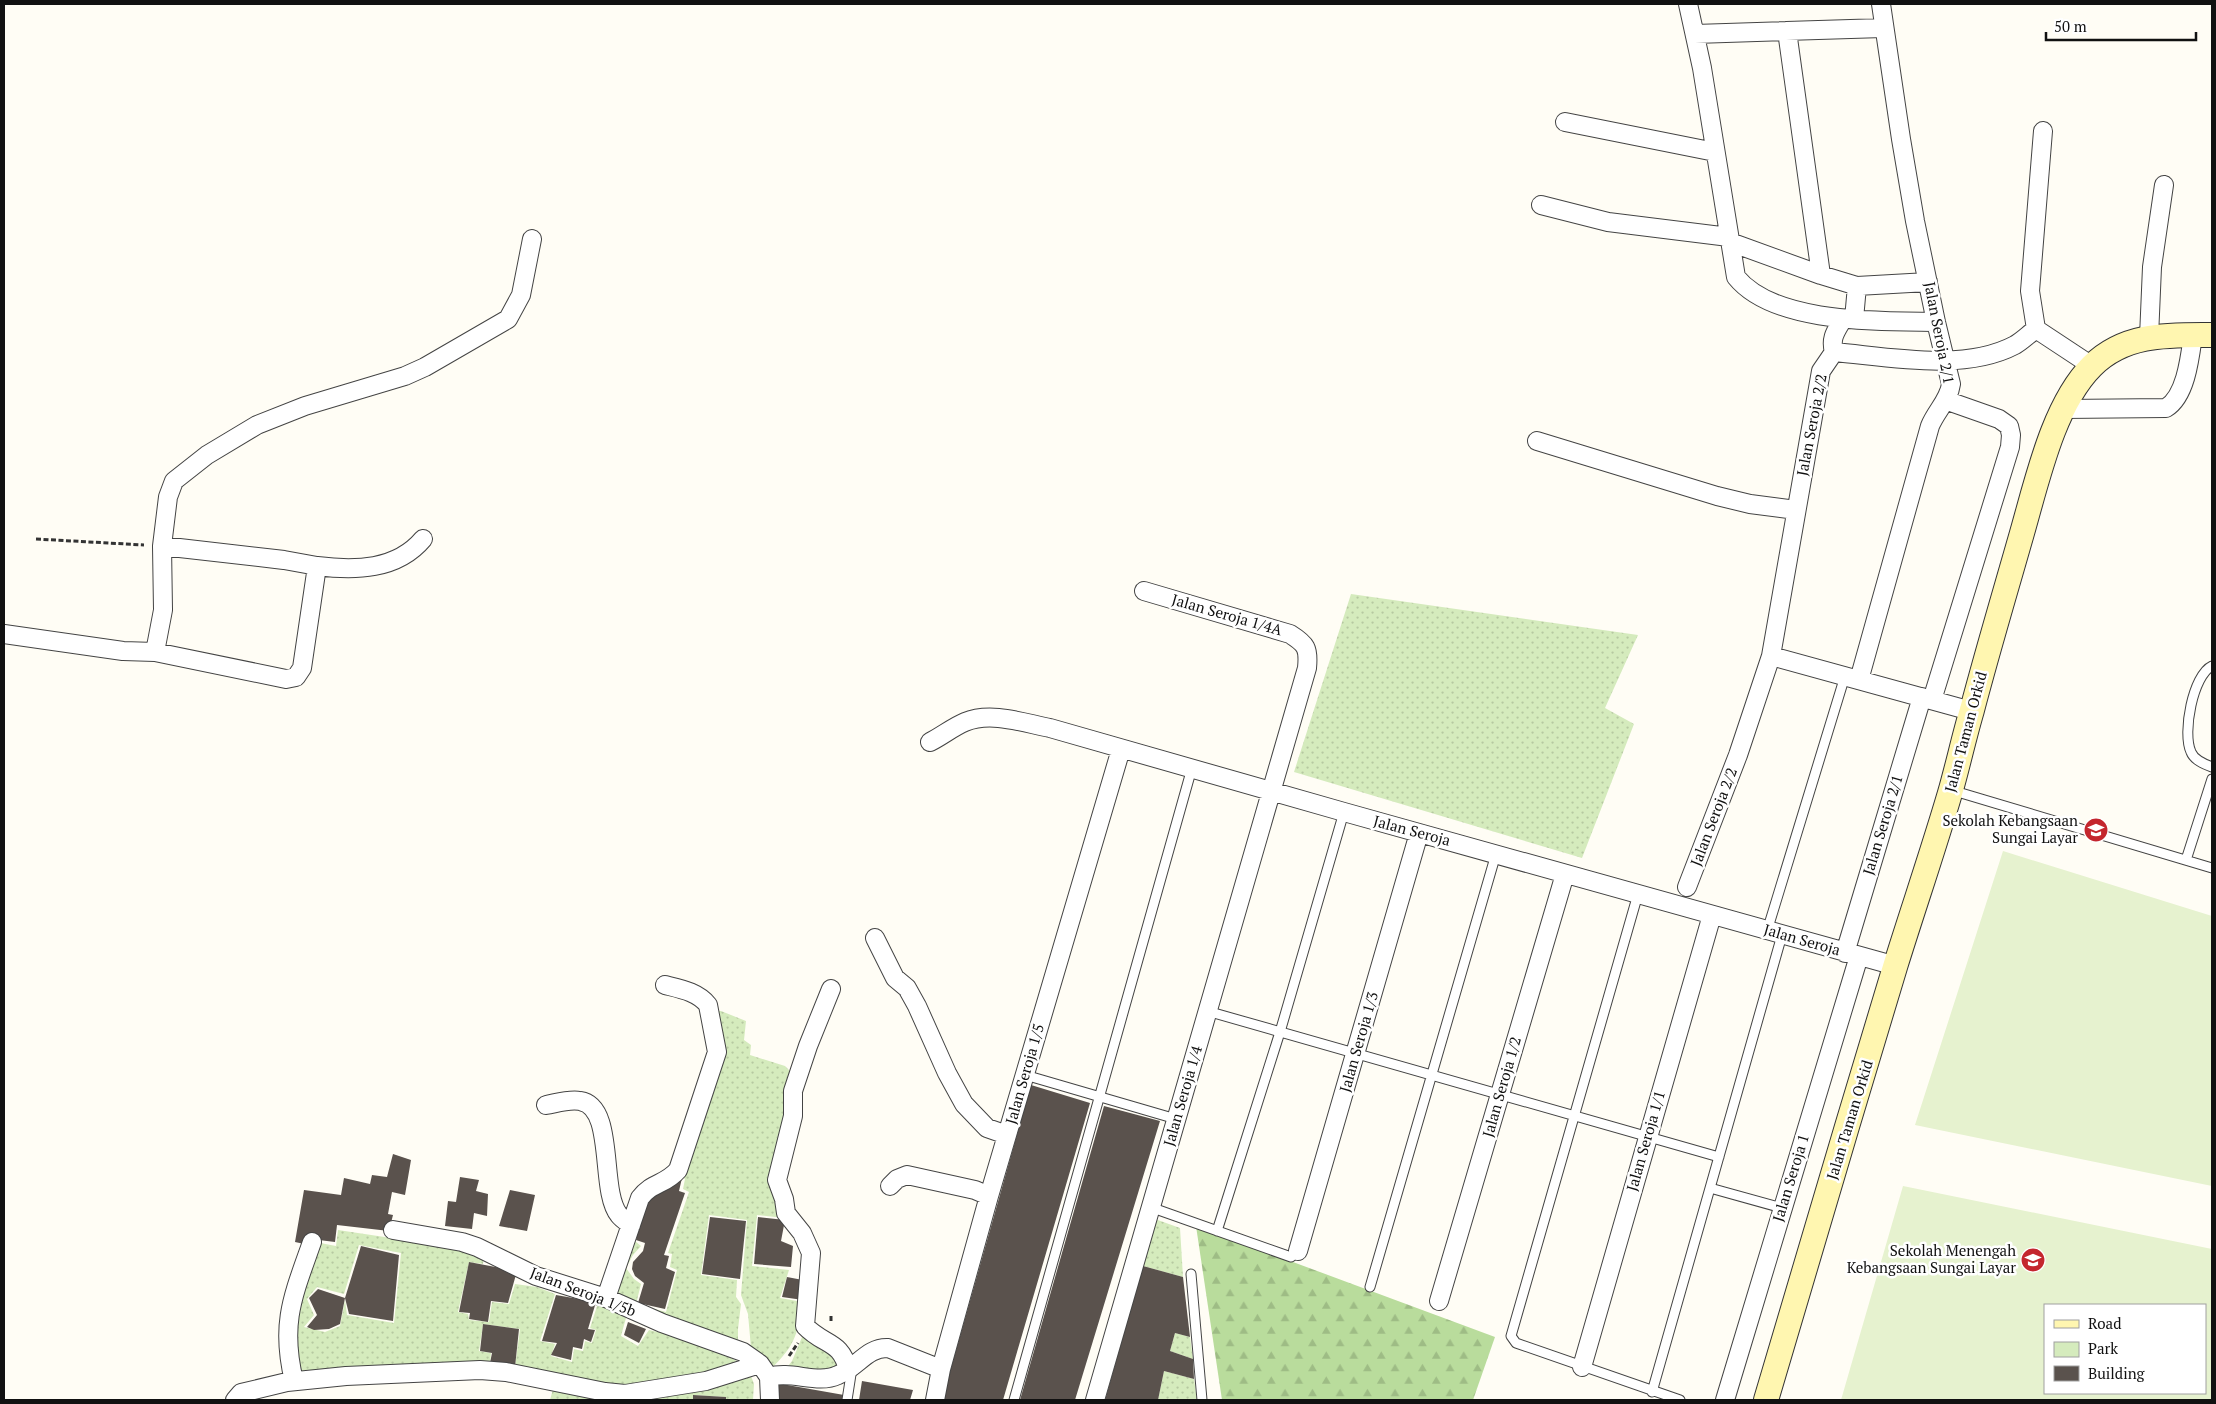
<svg xmlns="http://www.w3.org/2000/svg" width="2216" height="1404" font-family="'PT Serif',serif">
<style>
.green{fill:url(#green-dots);fill-rule:evenodd}
.forest{fill:url(#forest-firs)}
.pitch{fill:#e6f2cf;fill-rule:evenodd}
.building{fill:#5a524d}
.lines{fill:none;stroke-linecap:round;stroke-linejoin:round}
.lane-casing{stroke:#444;stroke-width:11}
.street-casing{stroke:#444;stroke-width:20}
.secondary-casing{stroke:#333;stroke-width:26}
.path{stroke:#333;stroke-width:3;stroke-dasharray:5 2.5;stroke-linecap:butt}
.lane{stroke:#fff;stroke-width:9}
.street{stroke:#fff;stroke-width:18}
.secondary{stroke:#fff6b0;stroke-width:24}
.labels{text-anchor:middle;stroke-width:5;stroke-linejoin:round;paint-order:stroke}
.street-label{font-size:15px;fill:#111;stroke:#fff}
.poi-label{font-size:15px;fill:#111;stroke:#fff;text-anchor:end}
</style>
<defs>
<pattern id="green-dots" width="8" height="8" patternUnits="userSpaceOnUse" patternTransform="scale(1.25)"><rect width="8" height="8" fill="#d5ebbd"/><path d="M2 2h.1M6 6h.1" fill="none" stroke="#b6c8a1" stroke-width="1.8" stroke-linecap="round"/></pattern>
<pattern id="forest-firs" width="22" height="20" patternUnits="userSpaceOnUse" patternTransform="scale(1.25)"><rect width="22" height="20" fill="#b9dc9c"/><path d="M5 1l3.5 6h-7zM16 11l3.5 6h-7z" fill="#9ebc85"/></pattern>
</defs>
<rect width="100%" height="100%" fill="#fffdf5"/>
<!-- green -->
<path class="green" d="M 1351,594 L 1638,635 L 1605,708 L 1634,724 L 1582,858 L 1294,772 Z
M 716,1011 L 721,1011 L 746,1021 L 744,1040 L 751,1045 L 750,1055 L 785,1066 L 791,1072 L 784,1218 L 757,1215 L 752,1266 L 789,1270 L 780,1298 L 797,1301 L 802,1306 C 797,1337 794,1346 771,1369 L 751,1348 L 748,1314 L 741,1295 L 747,1220 L 709,1215 L 701,1275 L 737,1280 L 736,1297 L 741,1304 L 738,1329 L 738,1348 L 616,1298 L 614,1282 L 630,1237 L 641,1246 L 633,1255 L 626,1268 L 634,1279 L 641,1284 L 636,1304 L 666,1312 L 677,1270 L 670,1267 L 672,1254 L 668,1253 L 689,1192 L 683,1189 L 685,1179 L 680,1174 L 690,1145 Z
M 1155,1219 L 1180,1228 L 1183,1277 L 1143,1266 Z
M 338,1230 L 484,1252 L 483,1264 L 469,1262 L 458,1312 L 468,1314 L 469,1320 L 489,1322 L 492,1302 L 509,1304 L 515,1284 L 537,1287 L 555,1294 L 540,1341 L 555,1344 L 551,1356 L 572,1362 L 574,1349 L 583,1351 L 585,1341 L 592,1343 L 596,1330 L 590,1328 L 598,1303 L 626,1318 L 621,1336 L 638,1346 L 649,1330 L 696,1341 L 745,1365 L 630,1392 L 506,1371 L 296,1379 L 292,1317 L 315,1242 L 336,1246 ZM 359,1245 L 401,1253 L 394,1323 L 347,1315 L 345,1300 L 340,1326 L 325,1332 L 304,1327 L 314,1315 L 307,1299 L 317,1287 L 344,1294 ZM 483,1324 L 520,1329 L 515,1367 L 490,1363 L 491,1353 L 479,1351 Z
M 805,1330 L 841,1365 L 828,1370 L 785,1370 L 792,1361 Z
M 1175,1333 L 1190,1337 L 1193,1359 L 1170,1351 Z
M 1164,1371 L 1194,1379 L 1197,1400 L 1158,1400 Z
M 746,1374 L 751,1376 L 754,1384 L 753,1400 L 726,1400 L 725,1397 L 694,1395 L 693,1400 L 550,1400 L 553,1389 L 605,1398 Z"/>
<!-- forest -->
<path class="forest" d="M 1196,1226 L 1495,1337 L 1473,1400 L 1222,1400 Z"/>
<!-- pitch -->
<path class="pitch" d="M 2003,851 L 2212,916 L 2212,1186 L 1915,1125 Z
M 1903,1186 L 2212,1249 L 2212,1400 L 1841,1400 ZM 2045,1305 L 2205,1305 L 2205,1393 L 2045,1393 Z"/>
<!-- building -->
<path class="building" d="M 1031,1085 L 1090,1103 L 1003,1400 L 942,1400 Z
M 1104,1106 L 1160,1121 L 1075,1400 L 1020,1400 Z
M 393,1154 L 411,1160 L 405,1195 L 392,1192 L 388,1214 L 393,1215 L 389,1231 L 337,1225 L 335,1242 L 311,1239 L 309,1245 L 295,1242 L 304,1190 L 341,1195 L 344,1178 L 370,1184 L 372,1175 L 387,1177 Z
M 460,1177 L 479,1180 L 476,1191 L 488,1194 L 487,1216 L 474,1213 L 472,1229 L 445,1226 L 448,1201 L 456,1202 Z
M 674,1177 L 682,1178 L 679,1191 L 685,1193 L 664,1255 L 669,1256 L 666,1268 L 675,1272 L 665,1309 L 638,1303 L 644,1283 L 635,1276 L 632,1269 L 633,1262 L 643,1251 L 645,1243 L 636,1240 L 637,1236 L 633,1235 L 650,1190 Z
M 510,1190 L 535,1195 L 527,1231 L 499,1226 Z
M 710,1217 L 746,1221 L 740,1279 L 702,1274 Z
M 758,1217 L 785,1220 L 781,1241 L 793,1246 L 791,1267 L 754,1264 Z
M 361,1246 L 399,1255 L 393,1321 L 349,1314 L 345,1298 Z
M 469,1262 L 517,1271 L 508,1303 L 491,1301 L 488,1322 L 469,1319 L 470,1313 L 459,1312 Z
M 1143,1266 L 1183,1277 L 1190,1337 L 1175,1333 L 1170,1351 L 1193,1359 L 1194,1379 L 1164,1371 L 1158,1400 L 1105,1400 Z
M 787,1277 L 808,1281 L 803,1300 L 782,1297 Z
M 318,1289 L 345,1298 L 340,1324 L 329,1329 L 314,1330 L 307,1327 L 317,1315 L 309,1298 Z
M 556,1295 L 596,1302 L 588,1329 L 595,1330 L 591,1342 L 584,1339 L 582,1349 L 573,1347 L 571,1360 L 551,1355 L 557,1343 L 542,1341 Z
M 628,1322 L 646,1329 L 639,1343 L 624,1335 Z
M 483,1324 L 519,1329 L 515,1367 L 490,1363 L 492,1353 L 480,1351 Z
M 862,1381 L 913,1390 L 910,1400 L 859,1400 Z
M 776,1383 L 844,1395 L 843,1400 L 774,1400 Z
M 693,1395 L 726,1397 L 726,1400 L 693,1400 Z"/>
<g class="lines">
<defs>
<path id="lane" d="M 2212,666 C 2193,675 2182,733 2191,752 C 2194,760 2204,764 2212,767
M 1951,790 L 2212,868
M 2186,860 L 2212,779
M 1638,894 L 1511,1336 L 1516,1343 L 1680,1400
M 1767,931 L 1845,676
M 1207,1011 L 1719,1157
M 1025,1075 L 1176,1119
M 1710,1188 L 1782,1208
M 1150,1207 L 1291,1257 L 1298,1251
M 1217,1231 L 1280,1032 L 1344,812
M 1191,1274 L 1202,1400
M 1370,1287 L 1496,854
M 1652,1392 L 1782,935
M 847,1400 L 852,1368
M 1014,1400 L 1192,768"/>
<path id="street" d="M 1688,4 L 1702,68 L 1736,277 C 1774,324 1879,321 1936,322
M 1787,31 L 1821,275
M 1695,34 L 1883,28
M 1565,122 L 1715,152
M 2043,131 L 2030,291 L 2036,329 L 2092,366
M 1541,205 L 1608,222 L 1729,237
M 1730,242 L 1821,275 L 1857,286 L 1928,282
M 1854,319 L 1857,286
M 2149,337 L 2152,267 L 2164,185
M 1834,352 C 1890,357 1964,372 2015,345 C 2022,341 2029,334 2036,329
M 1834,352 C 1830,338 1836,331 1843,319
M 2064,409 L 2166,408 C 2186,396 2190,357 2193,335
M 1537,441 L 1717,496 L 1750,504 L 1796,510
M 162,546 L 284,560 L 317,566
M 4,634 L 123,651 L 155,652 L 286,679 L 296,677 L 302,668 L 317,566 C 355,571 397,570 423,539
M 155,652 L 163,610 L 162,546 L 168,497 L 174,481 L 207,455 L 257,425 L 305,406 L 405,376 L 425,367 L 508,319 L 521,295 L 532,239
M 1771,656 L 1971,711
M 1859,680 L 1930,426 C 1936,411 1949,400 1951,384 L 1936,322 L 1915,221 L 1901,139 L 1881,4
M 1932,700 L 2010,447 L 2011,435 L 2009,426 L 1999,419 L 1945,400
M 930,742 C 942,736 953,727 965,722 C 991,711 1024,723 1050,728 L 1344,812 L 1896,966
M 1687,887 L 1738,755 L 1771,656 L 1821,371 L 1834,352
M 875,938 L 895,978 L 907,988 L 917,1006 L 947,1073 L 964,1104 L 987,1128 L 1007,1135
M 1845,953 L 1922,697
M 831,989 L 808,1046 L 793,1091 L 793,1116 L 777,1180 L 784,1199 L 786,1213 L 802,1233 L 811,1253 L 805,1326 C 824,1346 841,1340 848,1370
M 546,1105 C 557,1103 569,1099 580,1101 C 616,1106 599,1191 619,1215 C 622,1219 627,1222 631,1225
M 890,1186 L 897,1179 L 907,1175 L 975,1190 L 989,1196
M 393,1230 L 462,1242 L 477,1247 L 536,1276 L 606,1298 L 662,1323 L 743,1352 L 760,1364 L 769,1377 L 770,1400
M 1298,1251 L 1419,833
M 606,1298 L 640,1198 C 652,1182 665,1185 678,1170 L 717,1052 L 708,1005 C 698,992 681,989 665,985
M 1439,1301 L 1565,874
M 1582,1367 L 1712,915
M 769,1377 C 792,1370 817,1385 838,1375 C 857,1368 867,1347 888,1348 L 941,1369
M 294,1381 C 280,1323 293,1296 312,1242
M 235,1400 L 241,1393 L 287,1382 L 346,1376 L 480,1370 L 506,1372 L 605,1392 L 625,1394 L 706,1381 L 760,1364
M 935,1400 L 941,1369 L 989,1196 L 1121,749
M 1095,1400 L 1307,668 C 1309,648 1306,644 1290,634 L 1144,591
M 1725,1400 L 1859,956"/>
<path id="secondary" d="M 1766,1400 C 1809,1256 1851,1111 1895,967 C 1913,909 1933,851 1950,793 C 1958,765 1964,737 1972,710 C 1987,653 2004,596 2020,540 C 2036,486 2052,406 2092,366 C 2125,333 2169,335 2212,335"/>
</defs>
<!-- lane casing -->
<use href="#lane" class="lane-casing"/>
<!-- street casing -->
<use href="#street" class="street-casing"/>
<!-- secondary casing -->
<use href="#secondary" class="secondary-casing"/>
<!-- path -->
<path class="path" d="M 36,539 L 144,545
M 831,1316 L 831,1323
M 789,1356 L 798,1343"/>
<!-- lane -->
<use href="#lane" class="lane"/>
<!-- street -->
<use href="#street" class="street"/>
<!-- secondary -->
<use href="#secondary" class="secondary"/>
</g>
<!-- icons -->
<defs>
<symbol id="school-disc" viewBox="-11 -11 22 22"><circle r="9.5" fill="#c4262e" stroke="#fff"/><path d="M0-5L7-2L0 1L-7-2ZM-4 1L0 2.5L4 1V4Q0 6-4 4Z" fill="#fff"/></symbol>
</defs>
<g fill-rule="evenodd">
<use href="#school-disc" x="2082" y="816" width="28" height="28"/>
<use href="#school-disc" x="2019" y="1246" width="28" height="28"/>
</g>
<g class="labels">
<!-- street labels -->
<g class="street-label">
<text transform="translate(1939 333) rotate(79)" y="5">Jalan Seroja 2/1</text>
<text transform="translate(1812 425) rotate(-79)" y="5">Jalan Seroja 2/2</text>
<text transform="translate(1227 615) rotate(16)" y="5">Jalan Seroja 1/4A</text>
<text transform="translate(1966 732) rotate(-75)" y="5">Jalan Taman Orkid</text>
<text transform="translate(1714 817) rotate(-69)" y="5">Jalan Seroja 2/2</text>
<text transform="translate(1883 825) rotate(-73)" y="5">Jalan Seroja 2/1</text>
<text transform="translate(1412 831) rotate(15)" y="5">Jalan Seroja</text>
<text transform="translate(1802 940) rotate(16)" y="5">Jalan Seroja</text>
<text transform="translate(1359 1042) rotate(-74)" y="5">Jalan Seroja 1/3</text>
<text transform="translate(1025 1074) rotate(-74)" y="5">Jalan Seroja 1/5</text>
<text transform="translate(1502 1087) rotate(-74)" y="5">Jalan Seroja 1/2</text>
<text transform="translate(1183 1096) rotate(-74)" y="5">Jalan Seroja 1/4</text>
<text transform="translate(1850 1120) rotate(-73)" y="5">Jalan Taman Orkid</text>
<text transform="translate(1646 1141) rotate(-74)" y="5">Jalan Seroja 1/1</text>
<text transform="translate(1791 1178) rotate(-73)" y="5">Jalan Seroja 1</text>
<text transform="translate(583 1292) rotate(21)" y="5">Jalan Seroja 1/5b</text>
</g>
<!-- poi labels -->
<g class="poi-label">
<text x="2078" y="826">Sekolah Kebangsaan<tspan x="2078" dy="17">Sungai Layar</tspan></text>
<text x="2016" y="1256">Sekolah Menengah<tspan x="2016" dy="17">Kebangsaan Sungai Layar</tspan></text>
</g>
</g>
<!-- border -->
<rect width="2216" height="1404" fill="none" stroke="#111111" stroke-width="10"/>
<!-- legend -->
<rect x="2044" y="1304" width="162" height="90" fill="#ffffff" stroke="#a0a0a0"/>
<rect x="2054" y="1320" width="25" height="8" fill="#fff6b0" stroke="#a0a0a0"/>
<text x="2088" y="1329" font-size="15" fill="#111111">Road</text>
<rect x="2054" y="1342" width="25" height="15" fill="#d5ebbd" stroke="#a0a0a0"/>
<text x="2088" y="1354" font-size="15" fill="#111111">Park</text>
<rect x="2054" y="1366" width="25" height="15" fill="#5a524d" stroke="#a0a0a0"/>
<text x="2088" y="1379" font-size="15" fill="#111111">Building</text>
<!-- scale -->
<path d="M2046 32v8h150v-8" fill="none" stroke="#111111" stroke-width="2.5"/>
<text x="2054" y="32" font-size="15" fill="#111111" stroke="#ffffff" stroke-width="4" paint-order="stroke">50 m</text>
</svg>
